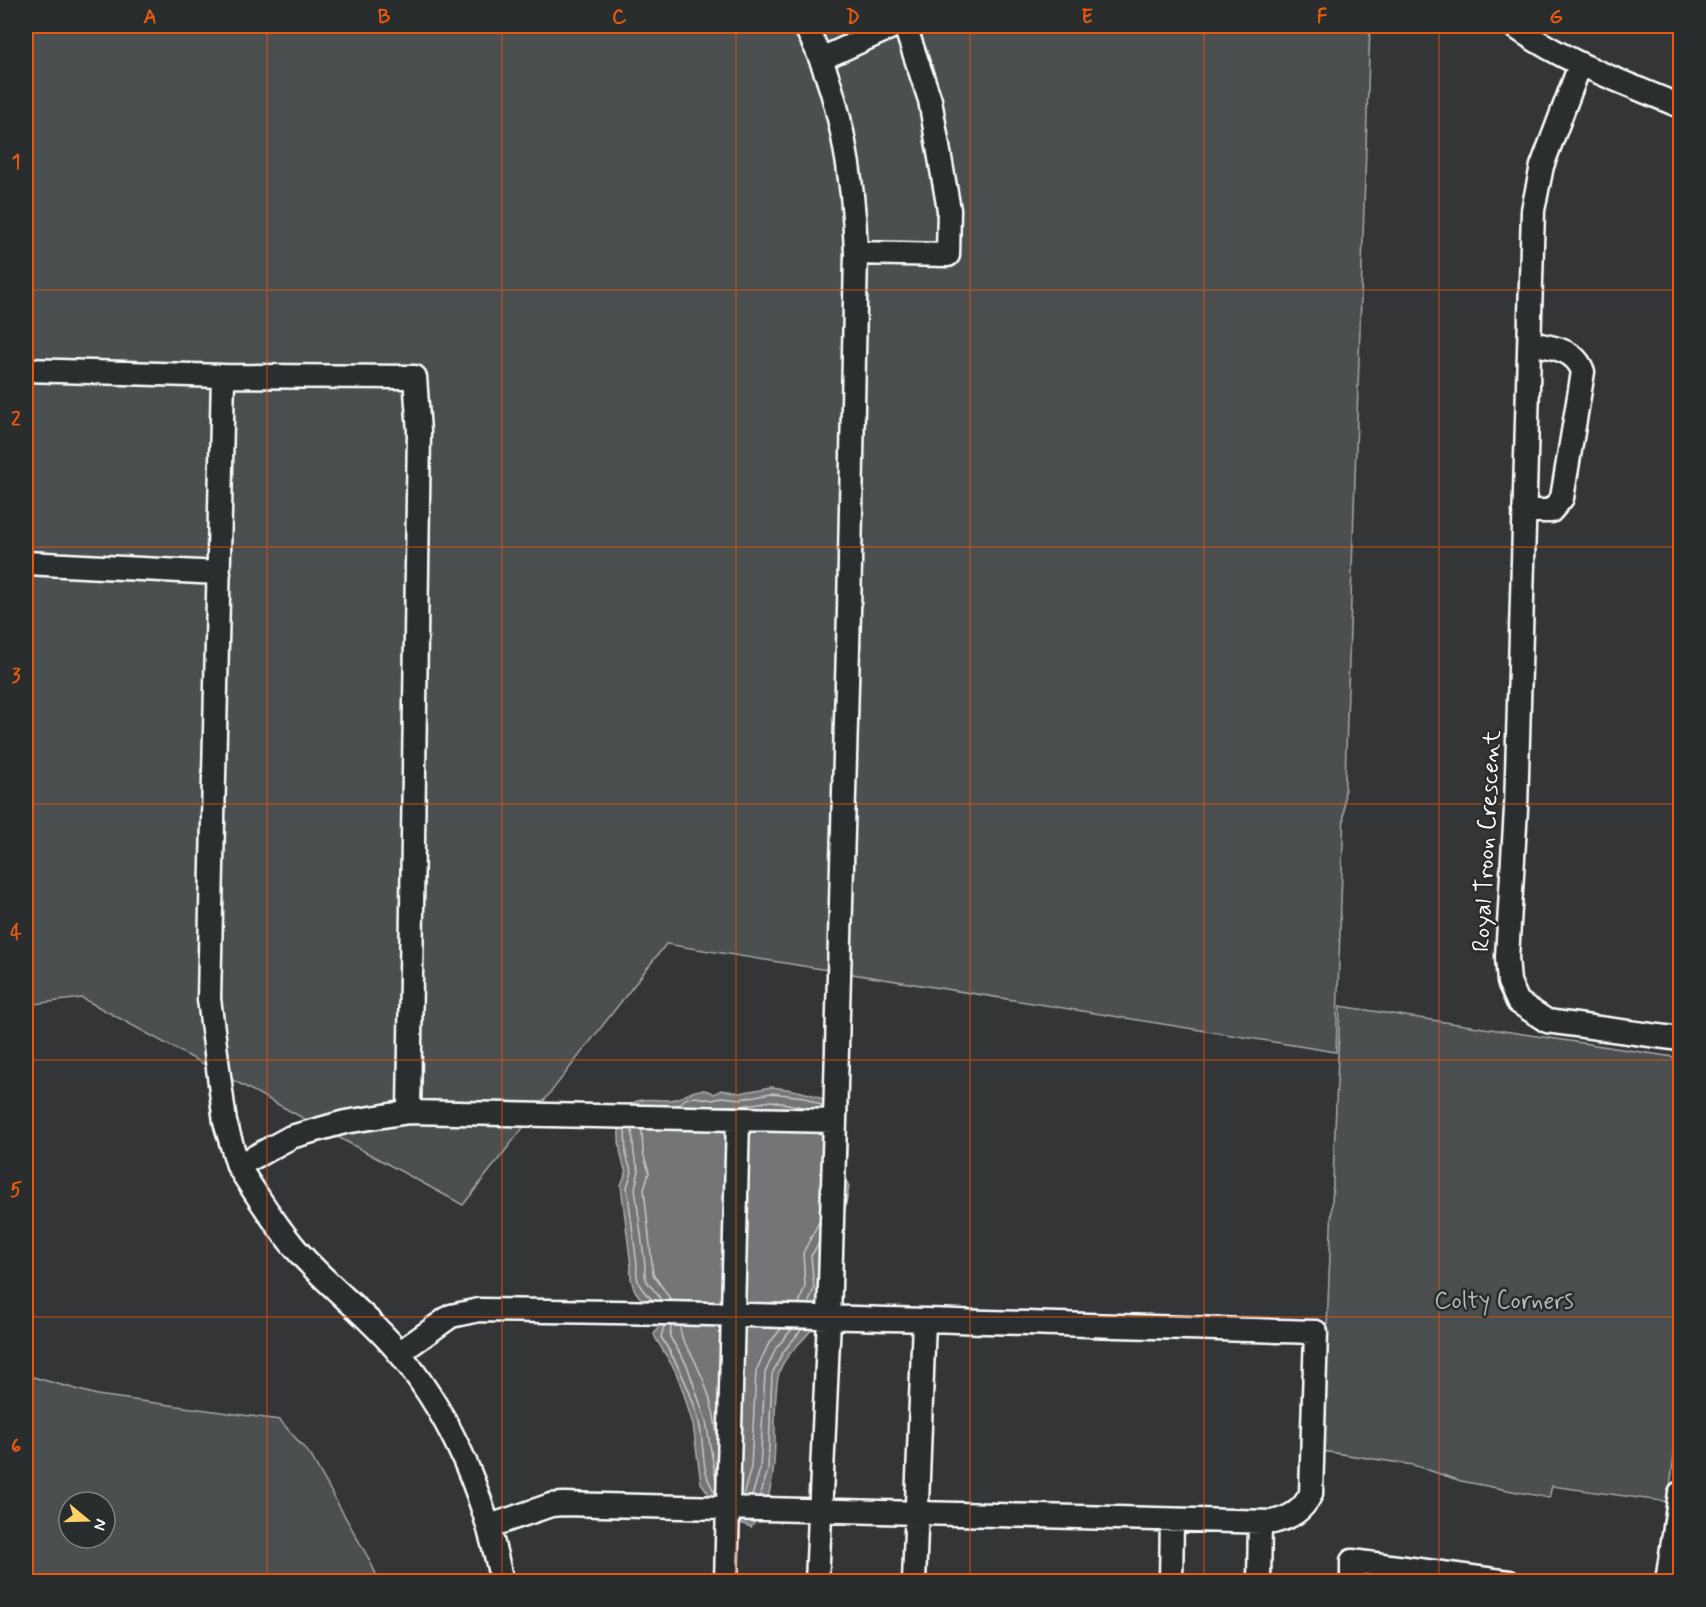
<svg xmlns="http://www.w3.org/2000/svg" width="1706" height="1607" font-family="Mynerve,sans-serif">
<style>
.green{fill:#4c4f50;stroke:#a6a7a8;stroke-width:1.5;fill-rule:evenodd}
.water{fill:#737576;stroke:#abacad;stroke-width:1.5}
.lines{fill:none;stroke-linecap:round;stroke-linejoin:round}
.shore{stroke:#c7c8c8;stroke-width:1.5}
.minor-casing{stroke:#fff;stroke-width:27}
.minor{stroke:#2a2d2e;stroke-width:22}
.grid{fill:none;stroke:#e8590c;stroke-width:1.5;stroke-opacity:0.55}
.labels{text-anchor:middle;stroke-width:5;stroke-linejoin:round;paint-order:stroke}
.street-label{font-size:24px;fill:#fff;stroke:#2a2d2e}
.park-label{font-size:24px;fill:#b7b9b9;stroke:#2a2d2e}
.neatline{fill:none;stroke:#e8590c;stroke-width:2}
.grid-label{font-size:20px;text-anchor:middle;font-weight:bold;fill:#e8590c}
</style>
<rect width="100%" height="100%" fill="#333536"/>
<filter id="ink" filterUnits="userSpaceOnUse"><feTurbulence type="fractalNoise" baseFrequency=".0167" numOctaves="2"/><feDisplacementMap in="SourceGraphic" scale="12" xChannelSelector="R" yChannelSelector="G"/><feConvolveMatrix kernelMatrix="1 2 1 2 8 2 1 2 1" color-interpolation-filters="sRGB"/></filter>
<g filter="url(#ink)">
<!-- green -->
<path class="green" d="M 26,26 L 1370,26 L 1336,1052 L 666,944 L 463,1205 L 82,998 L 26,1005 Z
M 1340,1006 L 1680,1058 L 1680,1409 L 1668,1502 L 1552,1486 L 1549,1498 L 1461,1481 L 1413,1465 L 1322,1451 Z
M 26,1375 L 97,1395 L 280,1420 L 311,1456 L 370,1561 L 379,1581 L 26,1581 ZM 69,1502 L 105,1502 L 105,1538 L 69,1538 Z"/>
<!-- water -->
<path class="water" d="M 771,1087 C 809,1092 849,1097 847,1145 C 847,1159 843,1174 849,1187 C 841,1230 833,1275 818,1317 C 811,1339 783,1351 778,1377 C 769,1425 787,1486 751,1527 L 725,1517 L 701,1483 L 693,1425 L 683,1391 L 675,1370 L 656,1339 L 654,1334 L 658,1328 L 647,1312 L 647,1303 C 634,1295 629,1281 631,1266 L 621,1185 L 626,1173 C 619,1153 609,1104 642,1100 C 652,1098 664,1102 675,1099 C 687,1096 699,1084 714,1094 L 721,1090 L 740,1093 Z"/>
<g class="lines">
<!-- shore -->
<path class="shore" d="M 678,1105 L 687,1098 L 696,1097 L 713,1100 L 722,1097 L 740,1099 L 771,1093 L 804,1097 L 823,1106
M 720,1106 L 741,1106 L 771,1101 L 808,1108
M 625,1129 L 626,1156 L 632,1172 L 627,1187 L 637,1265 C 635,1282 641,1290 653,1300
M 632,1129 L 634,1155 L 639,1171 L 635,1188 L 645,1265 C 643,1287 653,1284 661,1300
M 642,1130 L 643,1153 L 649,1172 L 644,1189 L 653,1274 L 671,1300
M 799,1304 L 805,1286 L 803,1253 L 819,1222
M 808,1304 L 814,1289 L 811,1256 L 819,1243
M 664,1326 L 661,1337 C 678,1364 691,1390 699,1422 C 705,1447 700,1472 716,1494
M 671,1326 L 670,1337 L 687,1365 L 706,1421 L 716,1481
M 680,1326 C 680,1340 689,1348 695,1361 C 706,1383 714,1410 717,1434
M 743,1496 L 751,1467 L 756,1371 L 768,1345 L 781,1329
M 752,1496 L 760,1469 L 765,1373 L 776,1348 L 792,1329
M 760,1496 L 768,1470 L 772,1374 L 783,1352 L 802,1329"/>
<defs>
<path id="minor" d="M 805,26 C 840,88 854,182 856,253 L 849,611 L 835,1121
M 1514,26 C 1564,62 1623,82 1680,106
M 821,59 L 894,26
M 1580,65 L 1542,166 L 1533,210 L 1516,809 L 1507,957 L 1509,982 L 1518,1002 L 1547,1021 L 1680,1039
M 856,253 L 948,255 L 949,210 L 930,100 L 905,26
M 26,370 L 223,376
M 1524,511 L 1551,511 L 1562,498 L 1583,372 C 1576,349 1551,347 1530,343
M 26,563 L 219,573
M 238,1166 L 225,1122 L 209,999 L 223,376 L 415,377 L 419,432 L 409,1112
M 399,1353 L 451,1316 L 479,1310 C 758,1313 1037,1324 1316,1332 L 1311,1494 C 1302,1511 1292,1517 1273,1522 L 563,1504 L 551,1505 L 490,1526
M 502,1582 C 484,1496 456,1425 401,1355 C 370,1316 327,1286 295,1248 C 273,1222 256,1194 238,1166 L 291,1137 L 345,1122 L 409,1112 L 835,1121 L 829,1319 L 817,1582
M 726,1582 L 738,1119
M 914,1582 L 924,1321
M 1171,1582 L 1172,1521
M 1259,1582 L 1260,1522
M 1352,1582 L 1352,1561 L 1509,1582
M 1667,1582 L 1680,1493"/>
</defs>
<!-- minor casing -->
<use href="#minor" class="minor-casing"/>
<!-- minor -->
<use href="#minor" class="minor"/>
</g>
</g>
<!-- grid -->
<path class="grid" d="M 267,26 L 267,1582M 502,26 L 502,1582M 736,26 L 736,1582M 970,26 L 970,1582M 1204,26 L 1204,1582M 1439,26 L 1439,1582M 26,290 L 1680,290M 26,547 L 1680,547M 26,804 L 1680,804M 26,1060 L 1680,1060M 26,1317 L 1680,1317"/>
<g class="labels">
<!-- street labels -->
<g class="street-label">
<text transform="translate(1486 841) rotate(-87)" y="8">Royal Troon Crescent</text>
</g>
<!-- park labels -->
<g class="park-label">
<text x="1504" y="1308">Colty Corners</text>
</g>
</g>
<!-- margin -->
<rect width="1706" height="1607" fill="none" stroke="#2a2d2e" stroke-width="66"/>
<!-- north arrow -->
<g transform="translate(87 1520) rotate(109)"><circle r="28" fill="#2a2d2e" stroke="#7f8182" stroke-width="1.5"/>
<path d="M0-4.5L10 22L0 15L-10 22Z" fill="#ffd166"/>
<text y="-9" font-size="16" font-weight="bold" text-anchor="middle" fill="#ffffff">N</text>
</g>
<rect x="33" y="33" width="1640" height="1541" class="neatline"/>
<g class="grid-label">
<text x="150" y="23">A</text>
<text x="384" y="23">B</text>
<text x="619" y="23">C</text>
<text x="853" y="23">D</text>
<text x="1087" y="23">E</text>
<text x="1322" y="23">F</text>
<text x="1556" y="23">G</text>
<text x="16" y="168">1</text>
<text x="16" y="425">2</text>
<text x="16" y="682">3</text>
<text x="16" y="939">4</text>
<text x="16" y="1196">5</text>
<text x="16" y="1452">6</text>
</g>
</svg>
